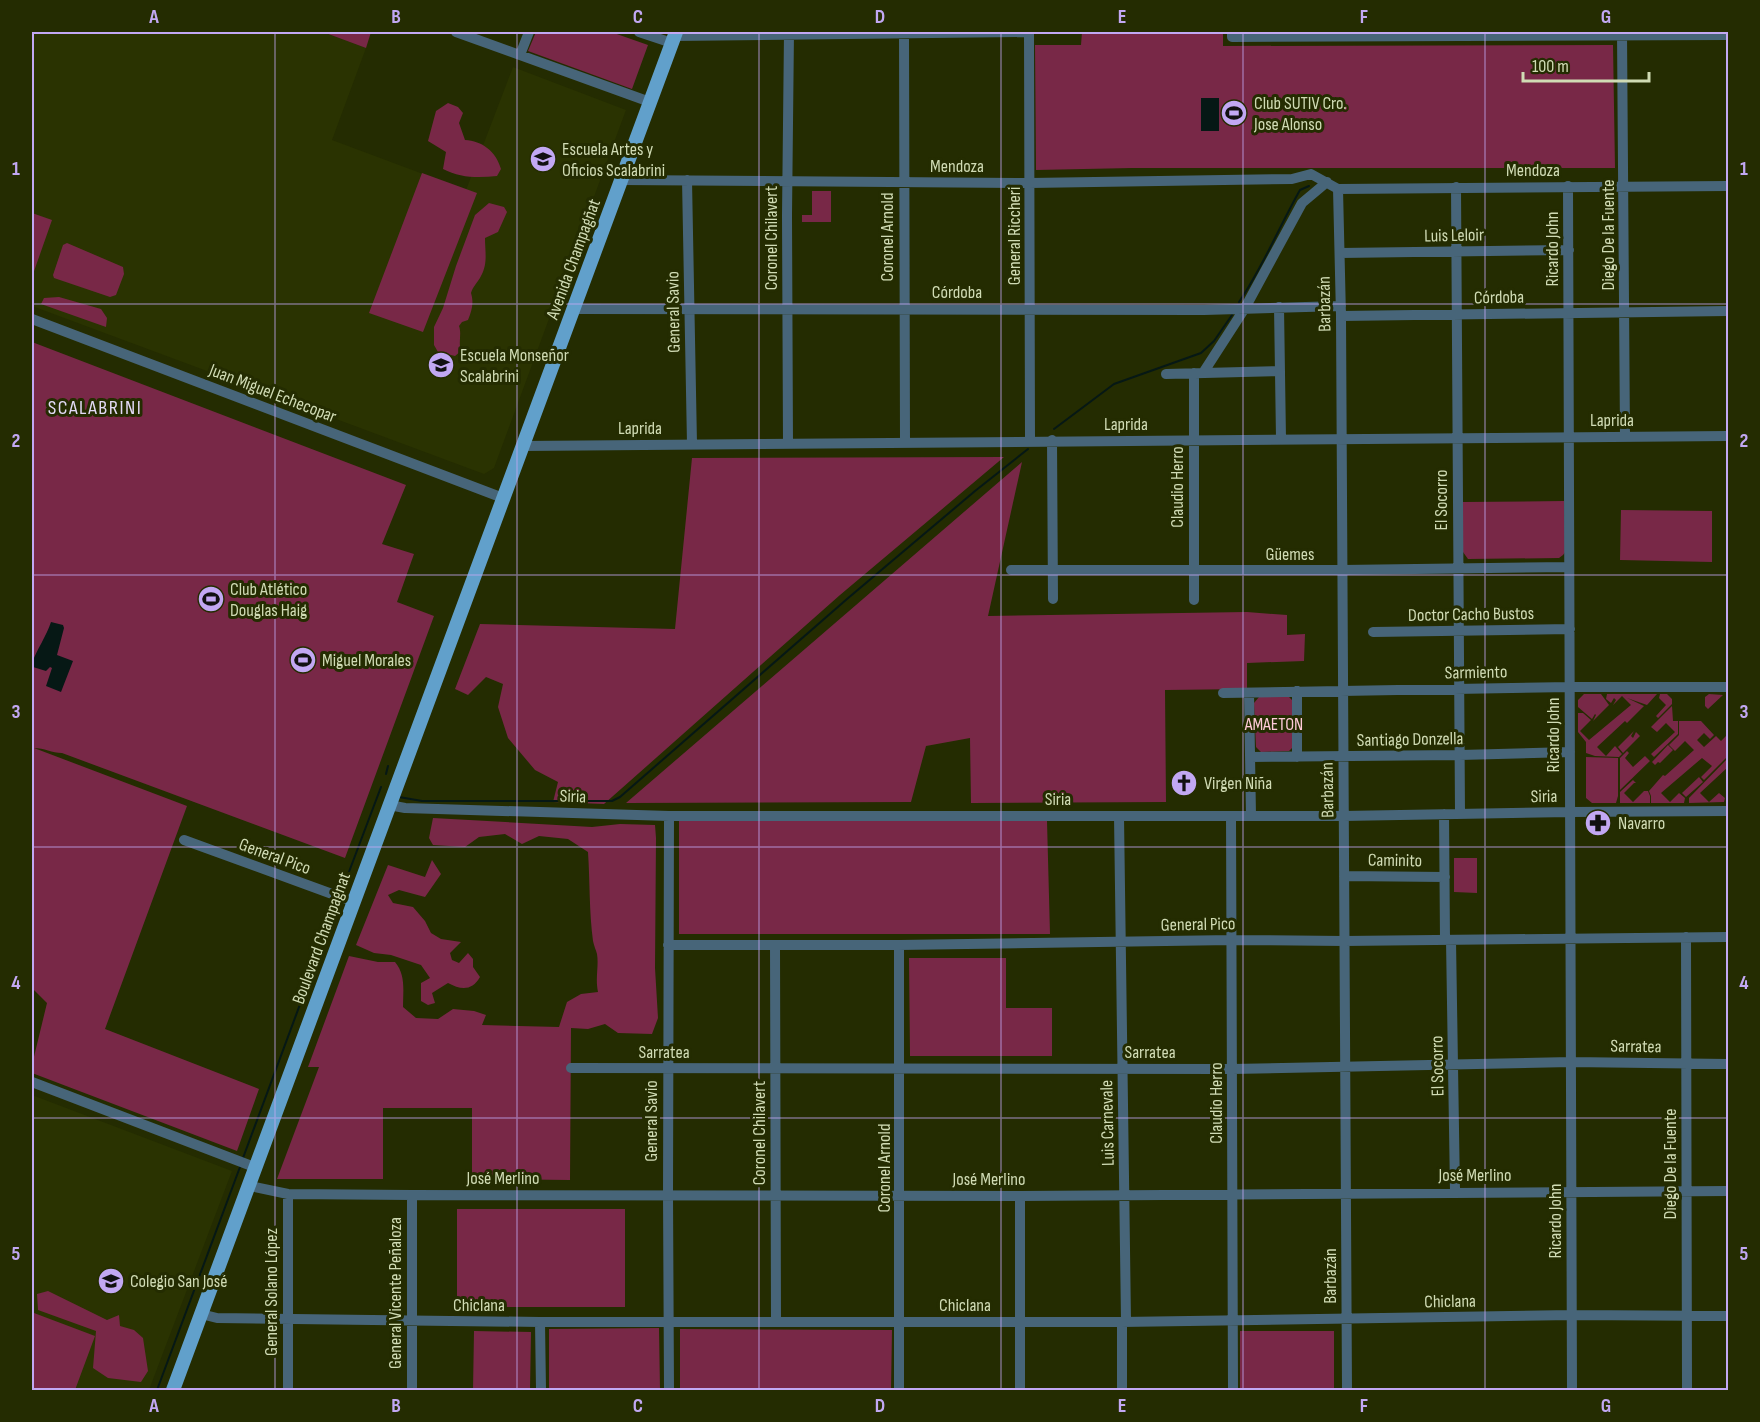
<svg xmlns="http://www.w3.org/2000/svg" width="1760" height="1422" font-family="'Sofia Sans Condensed',sans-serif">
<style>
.built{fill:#2a3301}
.green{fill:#782847}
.water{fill:#061815}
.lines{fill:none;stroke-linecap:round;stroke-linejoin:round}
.stream{stroke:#061815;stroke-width:2}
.minor{stroke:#476579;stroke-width:10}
.major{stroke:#61a0cb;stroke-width:14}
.grid{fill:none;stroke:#c2a8f3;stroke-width:1.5;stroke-opacity:0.55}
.labels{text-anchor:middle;stroke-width:6;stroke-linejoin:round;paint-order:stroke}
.poi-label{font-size:18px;fill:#d0dbb4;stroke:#242c01;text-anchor:start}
.street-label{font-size:18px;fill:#d0dbb4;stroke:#242c01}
.park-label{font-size:18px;fill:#ffcad9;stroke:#242c01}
.neighbourhood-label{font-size:20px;letter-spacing:1.5px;fill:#e3daf6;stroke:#242c01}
.neatline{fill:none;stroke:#c2a8f3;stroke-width:2}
.grid-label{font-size:20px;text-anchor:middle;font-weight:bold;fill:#c2a8f3}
</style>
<rect width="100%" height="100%" fill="#242c01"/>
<!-- built -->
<path class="built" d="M 32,32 L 323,32 L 366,48 L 332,140 L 466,190 L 513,67 L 626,110 L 494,468 L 484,474 L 32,306 Z
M 32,1095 L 232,1171 L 149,1390 L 32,1390 Z"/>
<!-- green -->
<path class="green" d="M 323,32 L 371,32 L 366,48 Z
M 536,32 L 611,32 L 648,45 L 632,89 L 528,51 Z
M 1082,32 L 1223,32 L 1223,46 L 1613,45 L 1615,168 L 1132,168 L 1036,170 L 1035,45 L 1081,45 Z
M 448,103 L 458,107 L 463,113 L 459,123 L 465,140 C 482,141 496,151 501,169 L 497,176 C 478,178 460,178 443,169 L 446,152 L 428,141 L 436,111 Z
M 422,173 L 477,193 L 423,332 L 369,313 Z
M 812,191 L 831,191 L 831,222 L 802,222 L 802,215 L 812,215 Z
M 489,203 L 504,207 L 507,212 L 498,232 L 485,238 C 485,252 488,263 481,276 C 478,282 473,286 471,293 C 474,303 472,310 468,320 L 462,322 L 459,326 C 462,334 458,342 461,351 L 455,356 L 438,352 L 434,345 L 434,327 L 443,308 L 456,266 L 475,215 Z
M 32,213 L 52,220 L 32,277 Z
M 67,243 L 123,267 L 124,274 L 116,295 L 110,297 L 54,278 L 53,275 L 63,245 Z
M 59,297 L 101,309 L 107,318 L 106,327 L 41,304 L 44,298 Z
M 32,342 L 406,485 L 382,544 L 414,554 L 397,602 L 434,616 L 345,858 L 62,753 C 52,753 44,748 34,748 L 187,806 L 105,1029 L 259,1089 L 237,1151 L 32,1073 L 32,1065 L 47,1003 L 32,988 Z
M 1004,457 L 840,595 L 604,804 L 553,802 L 558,782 L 535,770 L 508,738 L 498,707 L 503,684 L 486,677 L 468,695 L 455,689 L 480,624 L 675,629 L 692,458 Z
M 1022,462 L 988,616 L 1247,612 L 1287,615 L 1287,635 L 1305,634 L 1304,661 L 1247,663 L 1247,689 L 1165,690 L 1166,802 L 971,803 L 970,738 L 926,746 L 911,802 L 626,803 Z
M 1564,501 L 1566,551 L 1563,555 L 1559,558 L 1468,559 L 1463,552 L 1463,502 Z
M 1621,510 L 1712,511 L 1712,562 L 1620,560 Z
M 1584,694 L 1601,694 L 1609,705 L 1593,721 L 1596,715 L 1595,714 L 1592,719 L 1578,707 L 1578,700 Z
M 1607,694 L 1657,694 L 1647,705 L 1627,698 L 1644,706 L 1627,723 L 1625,721 L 1597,747 L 1606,756 L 1615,746 L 1622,754 L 1619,757 L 1595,756 L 1586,753 L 1586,742 L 1578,732 L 1578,713 L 1583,713 L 1591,720 L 1580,731 L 1589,740 L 1631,705 L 1622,696 L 1613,705 L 1616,700 L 1614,698 L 1611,703 L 1606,699 Z
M 1660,694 L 1667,694 L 1672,699 L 1672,704 L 1658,718 L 1656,716 L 1666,705 L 1659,698 Z
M 1709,694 L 1723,695 L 1708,709 L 1705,706 L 1705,697 Z
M 1259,697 L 1289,697 L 1292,700 L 1293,747 L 1289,751 L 1261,752 L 1256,747 L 1254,703 Z
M 1672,706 L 1673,721 L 1678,721 L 1678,734 L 1654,757 L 1651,754 L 1675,732 L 1666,723 L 1657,732 L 1651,727 Z
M 1679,721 L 1701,721 L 1714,735 L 1710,739 L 1704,733 L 1697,740 L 1704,747 L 1716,736 L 1721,741 L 1726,736 L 1728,739 L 1728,756 L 1704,780 L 1701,777 L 1712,766 L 1702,758 L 1661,793 L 1670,802 L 1679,793 L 1685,798 L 1684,803 L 1651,803 L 1651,796 L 1649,791 L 1663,775 L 1665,776 L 1694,750 L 1685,741 L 1675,751 L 1669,745 L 1679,735 Z
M 1634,731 L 1631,736 L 1633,738 L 1636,732 L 1640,736 L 1623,753 L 1618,747 Z
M 1668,745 L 1673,750 L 1660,763 L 1658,762 L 1655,765 L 1652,762 Z
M 1627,751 L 1629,753 L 1625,758 L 1633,767 L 1645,756 L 1650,761 L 1620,790 L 1620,758 Z
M 1586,757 L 1618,758 L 1618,796 L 1616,803 L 1592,803 L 1586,798 Z
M 1728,758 L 1728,767 L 1700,793 L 1709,802 L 1719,793 L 1725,798 L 1724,802 L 1689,803 L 1689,798 Z
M 1699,777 L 1703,782 L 1686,797 L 1682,793 Z
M 1633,780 L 1636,783 L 1634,783 L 1624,793 L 1633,802 L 1644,791 L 1648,791 L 1650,796 L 1650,803 L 1620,803 L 1620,792 Z
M 433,818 L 592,827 L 620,824 L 655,825 L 656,838 L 655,968 L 658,1018 L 652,1034 L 618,1033 L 605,1024 L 588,1029 L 571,1028 L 570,1180 L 472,1179 L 472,1108 L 383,1108 L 383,1179 L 277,1179 L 319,1067 L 308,1067 L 349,956 L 378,962 L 395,962 C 406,975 403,991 403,1007 L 416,1018 L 438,1019 L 453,1009 L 474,1011 L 486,1015 L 482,1025 L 559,1027 L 567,1002 L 581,994 L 598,992 C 595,978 599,966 597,954 C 596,950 594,946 593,941 C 589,912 590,882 588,852 L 568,839 L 539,836 L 522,844 L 505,834 L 479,837 L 465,847 L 433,845 L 429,838 Z
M 679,821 L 1047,821 L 1050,934 L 679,934 Z
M 1454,858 L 1477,858 L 1477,893 L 1454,892 Z
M 432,860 L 441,874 L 425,897 L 399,890 L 388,895 L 393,903 L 413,907 L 425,921 L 431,933 L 441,939 L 461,942 L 450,953 L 452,960 L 459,963 L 468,953 L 473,959 L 473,967 L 480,977 C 472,991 461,990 448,983 L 432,993 L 435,1003 L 428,1005 L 421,1001 L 421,983 L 430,978 L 421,965 L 391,955 L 374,953 L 356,945 L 388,865 L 425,877 Z
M 909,958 L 1006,958 L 1006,1008 L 1052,1008 L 1052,1056 L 910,1056 Z
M 457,1209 L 625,1209 L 625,1307 L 457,1307 Z
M 48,1291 L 107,1320 L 119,1315 L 120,1326 L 134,1330 L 143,1338 L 148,1371 L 141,1382 L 108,1378 L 93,1368 L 96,1331 L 38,1310 L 37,1294 Z
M 34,1313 L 95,1336 L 75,1390 L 32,1390 L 32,1320 Z
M 659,1328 L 660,1390 L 549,1390 L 549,1329 Z
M 680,1329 L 892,1330 L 891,1390 L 680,1390 Z
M 474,1331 L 531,1332 L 530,1390 L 473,1390 Z
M 1240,1331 L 1334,1331 L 1334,1390 L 1240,1390 Z"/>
<!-- water -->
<path class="water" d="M 1201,98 L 1219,98 L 1219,131 L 1201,131 Z
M 51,622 L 63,625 L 64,628 L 57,655 L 73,661 L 61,692 L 46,686 L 52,668 L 50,667 L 46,671 L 33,667 L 32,663 C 37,649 46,637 51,622 Z"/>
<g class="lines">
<!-- stream -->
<path class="stream" d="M 1239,302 C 1263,267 1279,227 1300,190 L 1309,186
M 1054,429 L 1114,384 L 1201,353 L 1214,341 L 1232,315
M 386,774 L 388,766
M 399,797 L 422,801 L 612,801 L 620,797 L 847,599 L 975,491 L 1028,449
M 341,893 L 381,787
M 243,1158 L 338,902
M 157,1390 L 240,1167"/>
<!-- minor -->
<path class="minor" d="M 456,32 L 650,102
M 639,32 L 672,43
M 904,32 L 905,442
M 1029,32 L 1030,440
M 1232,32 L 1232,37 L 1728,35
M 1622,32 L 1625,437
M 674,36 L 1029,32
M 520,55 L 529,32
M 621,180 L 1030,183 L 1292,179 L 1311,174 L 1338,189
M 687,180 L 692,444
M 1568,186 L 1572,1390
M 1456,187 L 1460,814
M 1338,189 L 1341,316 L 1347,1390
M 1338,189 L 1728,186
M 1340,253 L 1569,250
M 1279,307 L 1281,439
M 574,309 L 1204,310 L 1341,306
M 1341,316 L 1728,311
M 32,319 L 503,498
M 1203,373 L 1245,308 L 1302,203 L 1327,182
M 1166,374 L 1280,371
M 1052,440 L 1053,599
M 788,444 L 787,215 L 789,32
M 523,446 L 1728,436
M 1011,570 L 1342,570 L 1569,567
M 1194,600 L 1194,373
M 1373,632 L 1570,629
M 1223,693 L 1570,687 L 1728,687
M 1249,693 L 1251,816
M 1250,757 L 1460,755 L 1570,752
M 1297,757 L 1297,691
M 389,805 L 405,808 L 669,816 L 1344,816 L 1570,812 L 1728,811
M 1444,814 L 1445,940
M 669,816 L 668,1194 L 669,1390
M 1119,816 L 1126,1321
M 1231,816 L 1233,1390
M 184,840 L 354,902
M 1344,876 L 1445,877
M 1686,937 L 1687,1390
M 1451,940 L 1455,1191
M 668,945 L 899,945 L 1232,940 L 1344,941 L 1728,937
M 775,945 L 776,1321
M 899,945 L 899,1390
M 571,1068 L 1232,1069 L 1571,1062 L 1728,1064
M 32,1082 L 257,1168
M 250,1186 L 288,1194 L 412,1195 L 1020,1196 L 1728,1191
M 288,1194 L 288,1390
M 1020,1196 L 1020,1390
M 201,1314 L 217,1318 L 540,1322 L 1122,1322 L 1572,1315 L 1728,1316
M 540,1322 L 541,1390
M 1122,1322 L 1122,1390
M 412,1390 L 412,1195"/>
<!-- major -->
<path class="major" d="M 173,1390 L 676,32"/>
</g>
<!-- grid -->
<path class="grid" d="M 275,32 L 275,1390M 517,32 L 517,1390M 759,32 L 759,1390M 1001,32 L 1001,1390M 1243,32 L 1243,1390M 1485,32 L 1485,1390M 32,304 L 1728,304M 32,575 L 1728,575M 32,847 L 1728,847M 32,1118 L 1728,1118"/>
<!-- icons -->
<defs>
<symbol id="stadium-disc" viewBox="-11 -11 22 22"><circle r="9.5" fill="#c2a8f3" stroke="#242c01"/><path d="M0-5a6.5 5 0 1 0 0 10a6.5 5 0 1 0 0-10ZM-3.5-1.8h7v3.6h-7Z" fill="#111"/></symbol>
<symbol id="school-disc" viewBox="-11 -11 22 22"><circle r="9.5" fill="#c2a8f3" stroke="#242c01"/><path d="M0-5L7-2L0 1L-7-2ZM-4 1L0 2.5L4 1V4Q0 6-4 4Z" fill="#111"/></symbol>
<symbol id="church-disc" viewBox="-11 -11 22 22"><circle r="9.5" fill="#c2a8f3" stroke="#242c01"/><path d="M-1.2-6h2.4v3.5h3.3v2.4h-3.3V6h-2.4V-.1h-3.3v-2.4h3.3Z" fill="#111"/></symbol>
<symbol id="pharmacy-disc" viewBox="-11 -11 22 22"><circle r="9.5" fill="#c2a8f3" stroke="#242c01"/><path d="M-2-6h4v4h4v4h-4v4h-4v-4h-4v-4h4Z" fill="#111"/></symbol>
</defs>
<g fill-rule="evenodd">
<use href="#stadium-disc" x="1219" y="98" width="30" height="30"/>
<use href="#school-disc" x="528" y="144" width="30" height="30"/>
<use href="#school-disc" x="426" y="350" width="30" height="30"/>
<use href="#stadium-disc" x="196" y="584" width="30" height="30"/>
<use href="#stadium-disc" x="288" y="645" width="30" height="30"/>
<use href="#church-disc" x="1169" y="768" width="30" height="30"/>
<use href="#pharmacy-disc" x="1583" y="808" width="30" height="30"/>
<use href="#school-disc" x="96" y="1266" width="30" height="30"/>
</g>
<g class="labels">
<!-- poi labels -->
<g class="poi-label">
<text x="1254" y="109">Club SUTIV Cro.<tspan x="1254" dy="21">Jose Alonso</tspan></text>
<text x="562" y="155">Escuela Artes y<tspan x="562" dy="21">Oficios Scalabrini</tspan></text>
<text x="460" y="361">Escuela Monseñor<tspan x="460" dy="21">Scalabrini</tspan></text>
<text x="230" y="595">Club Atlético<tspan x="230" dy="21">Douglas Haig</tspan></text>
<text x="322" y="666">Miguel Morales</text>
<text x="1204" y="789">Virgen Niña</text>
<text x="1618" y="829">Navarro</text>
<text x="130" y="1287">Colegio San José</text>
</g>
<!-- street labels -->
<g class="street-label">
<text x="957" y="172">Mendoza</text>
<text x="1533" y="176">Mendoza</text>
<text transform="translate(1454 235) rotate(-1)" y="6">Luis Leloir</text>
<text transform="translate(1608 235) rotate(-90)" y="6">Diego De la Fuente</text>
<text transform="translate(1014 236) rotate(-90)" y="6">General Riccheri</text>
<text transform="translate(887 237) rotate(-90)" y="6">Coronel Arnold</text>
<text transform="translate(771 238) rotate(-90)" y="6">Coronel Chilavert</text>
<text transform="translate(1552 249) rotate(-90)" y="6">Ricardo John</text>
<text transform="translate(573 259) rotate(-70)" y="6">Avenida Champagñat</text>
<text x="957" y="298">Córdoba</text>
<text transform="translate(1499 297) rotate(-1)" y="6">Córdoba</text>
<text transform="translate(1324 304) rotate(-91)" y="6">Barbazán</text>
<text transform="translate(673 312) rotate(-91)" y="6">General Savio</text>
<text transform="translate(273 393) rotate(21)" y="6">Juan Miguel Echecopar</text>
<text x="1612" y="426">Laprida</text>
<text x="1126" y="430">Laprida</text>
<text x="640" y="434">Laprida</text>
<text transform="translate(1177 487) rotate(-90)" y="6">Claudio Herro</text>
<text transform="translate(1441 500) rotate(-90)" y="6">El Socorro</text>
<text x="1290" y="560">Güemes</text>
<text transform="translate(1471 614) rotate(-1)" y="6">Doctor Cacho Bustos</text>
<text transform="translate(1476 672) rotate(-1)" y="6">Sarmiento</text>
<text transform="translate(1553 735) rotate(-90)" y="6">Ricardo John</text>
<text transform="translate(1410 739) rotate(-1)" y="6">Santiago Donzella</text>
<text transform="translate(1327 790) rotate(-91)" y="6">Barbazán</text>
<text transform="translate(573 796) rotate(2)" y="6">Siria</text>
<text transform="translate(1544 796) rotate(-1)" y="6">Siria</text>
<text x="1058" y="805">Siria</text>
<text transform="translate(275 856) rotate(20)" y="6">General Pico</text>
<text transform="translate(1395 860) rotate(1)" y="6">Caminito</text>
<text transform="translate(1198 924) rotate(-1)" y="6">General Pico</text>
<text transform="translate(321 938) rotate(-70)" y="6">Boulevard Champagnat</text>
<text transform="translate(1636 1046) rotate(1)" y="6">Sarratea</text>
<text x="664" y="1058">Sarratea</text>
<text x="1150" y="1058">Sarratea</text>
<text transform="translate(1437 1066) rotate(-91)" y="6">El Socorro</text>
<text transform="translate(1216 1103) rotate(-90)" y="6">Claudio Herro</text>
<text transform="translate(651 1121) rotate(-90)" y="6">General Savio</text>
<text transform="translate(1107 1123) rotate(-91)" y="6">Luis Carnevale</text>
<text transform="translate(759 1133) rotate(-90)" y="6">Coronel Chilavert</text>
<text transform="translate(1670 1164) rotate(-90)" y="6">Diego De la Fuente</text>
<text transform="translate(884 1168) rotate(-90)" y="6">Coronel Arnold</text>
<text x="1475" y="1181">José Merlino</text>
<text x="503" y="1184">José Merlino</text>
<text x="989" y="1185">José Merlino</text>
<text transform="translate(1555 1221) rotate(-90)" y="6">Ricardo John</text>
<text transform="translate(1330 1276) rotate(-90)" y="6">Barbazán</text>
<text transform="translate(271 1292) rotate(-90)" y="6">General Solano López</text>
<text transform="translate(395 1293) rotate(-90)" y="6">General Vicente Peñaloza</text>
<text transform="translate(1450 1301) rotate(-1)" y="6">Chiclana</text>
<text x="479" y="1311">Chiclana</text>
<text x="965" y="1311">Chiclana</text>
</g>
<!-- park labels -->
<g class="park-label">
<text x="1274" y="730">AMAETON</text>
</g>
<!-- neighbourhood labels -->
<g class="neighbourhood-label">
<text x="95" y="414">SCALABRINI</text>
</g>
</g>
<!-- border -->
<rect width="1760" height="1422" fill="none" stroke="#242c01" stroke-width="66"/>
<!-- scale -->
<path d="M1523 72v9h126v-9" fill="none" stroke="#d0dbb4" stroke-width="3"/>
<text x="1532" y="72" font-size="18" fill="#d0dbb4" stroke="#242c01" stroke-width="4.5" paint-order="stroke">100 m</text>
<rect x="33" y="33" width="1694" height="1356" class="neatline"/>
<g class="grid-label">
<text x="154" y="23">A</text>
<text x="396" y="23">B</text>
<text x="638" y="23">C</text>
<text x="880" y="23">D</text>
<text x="1122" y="23">E</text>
<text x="1364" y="23">F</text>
<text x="1606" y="23">G</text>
<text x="16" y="175">1</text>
<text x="1744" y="175">1</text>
<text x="16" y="447">2</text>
<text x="1744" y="447">2</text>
<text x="16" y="718">3</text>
<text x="1744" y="718">3</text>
<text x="16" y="989">4</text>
<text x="1744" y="989">4</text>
<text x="16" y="1260">5</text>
<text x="1744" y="1260">5</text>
<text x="154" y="1412">A</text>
<text x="396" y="1412">B</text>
<text x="638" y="1412">C</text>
<text x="880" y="1412">D</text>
<text x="1122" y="1412">E</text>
<text x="1364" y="1412">F</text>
<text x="1606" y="1412">G</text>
</g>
</svg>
